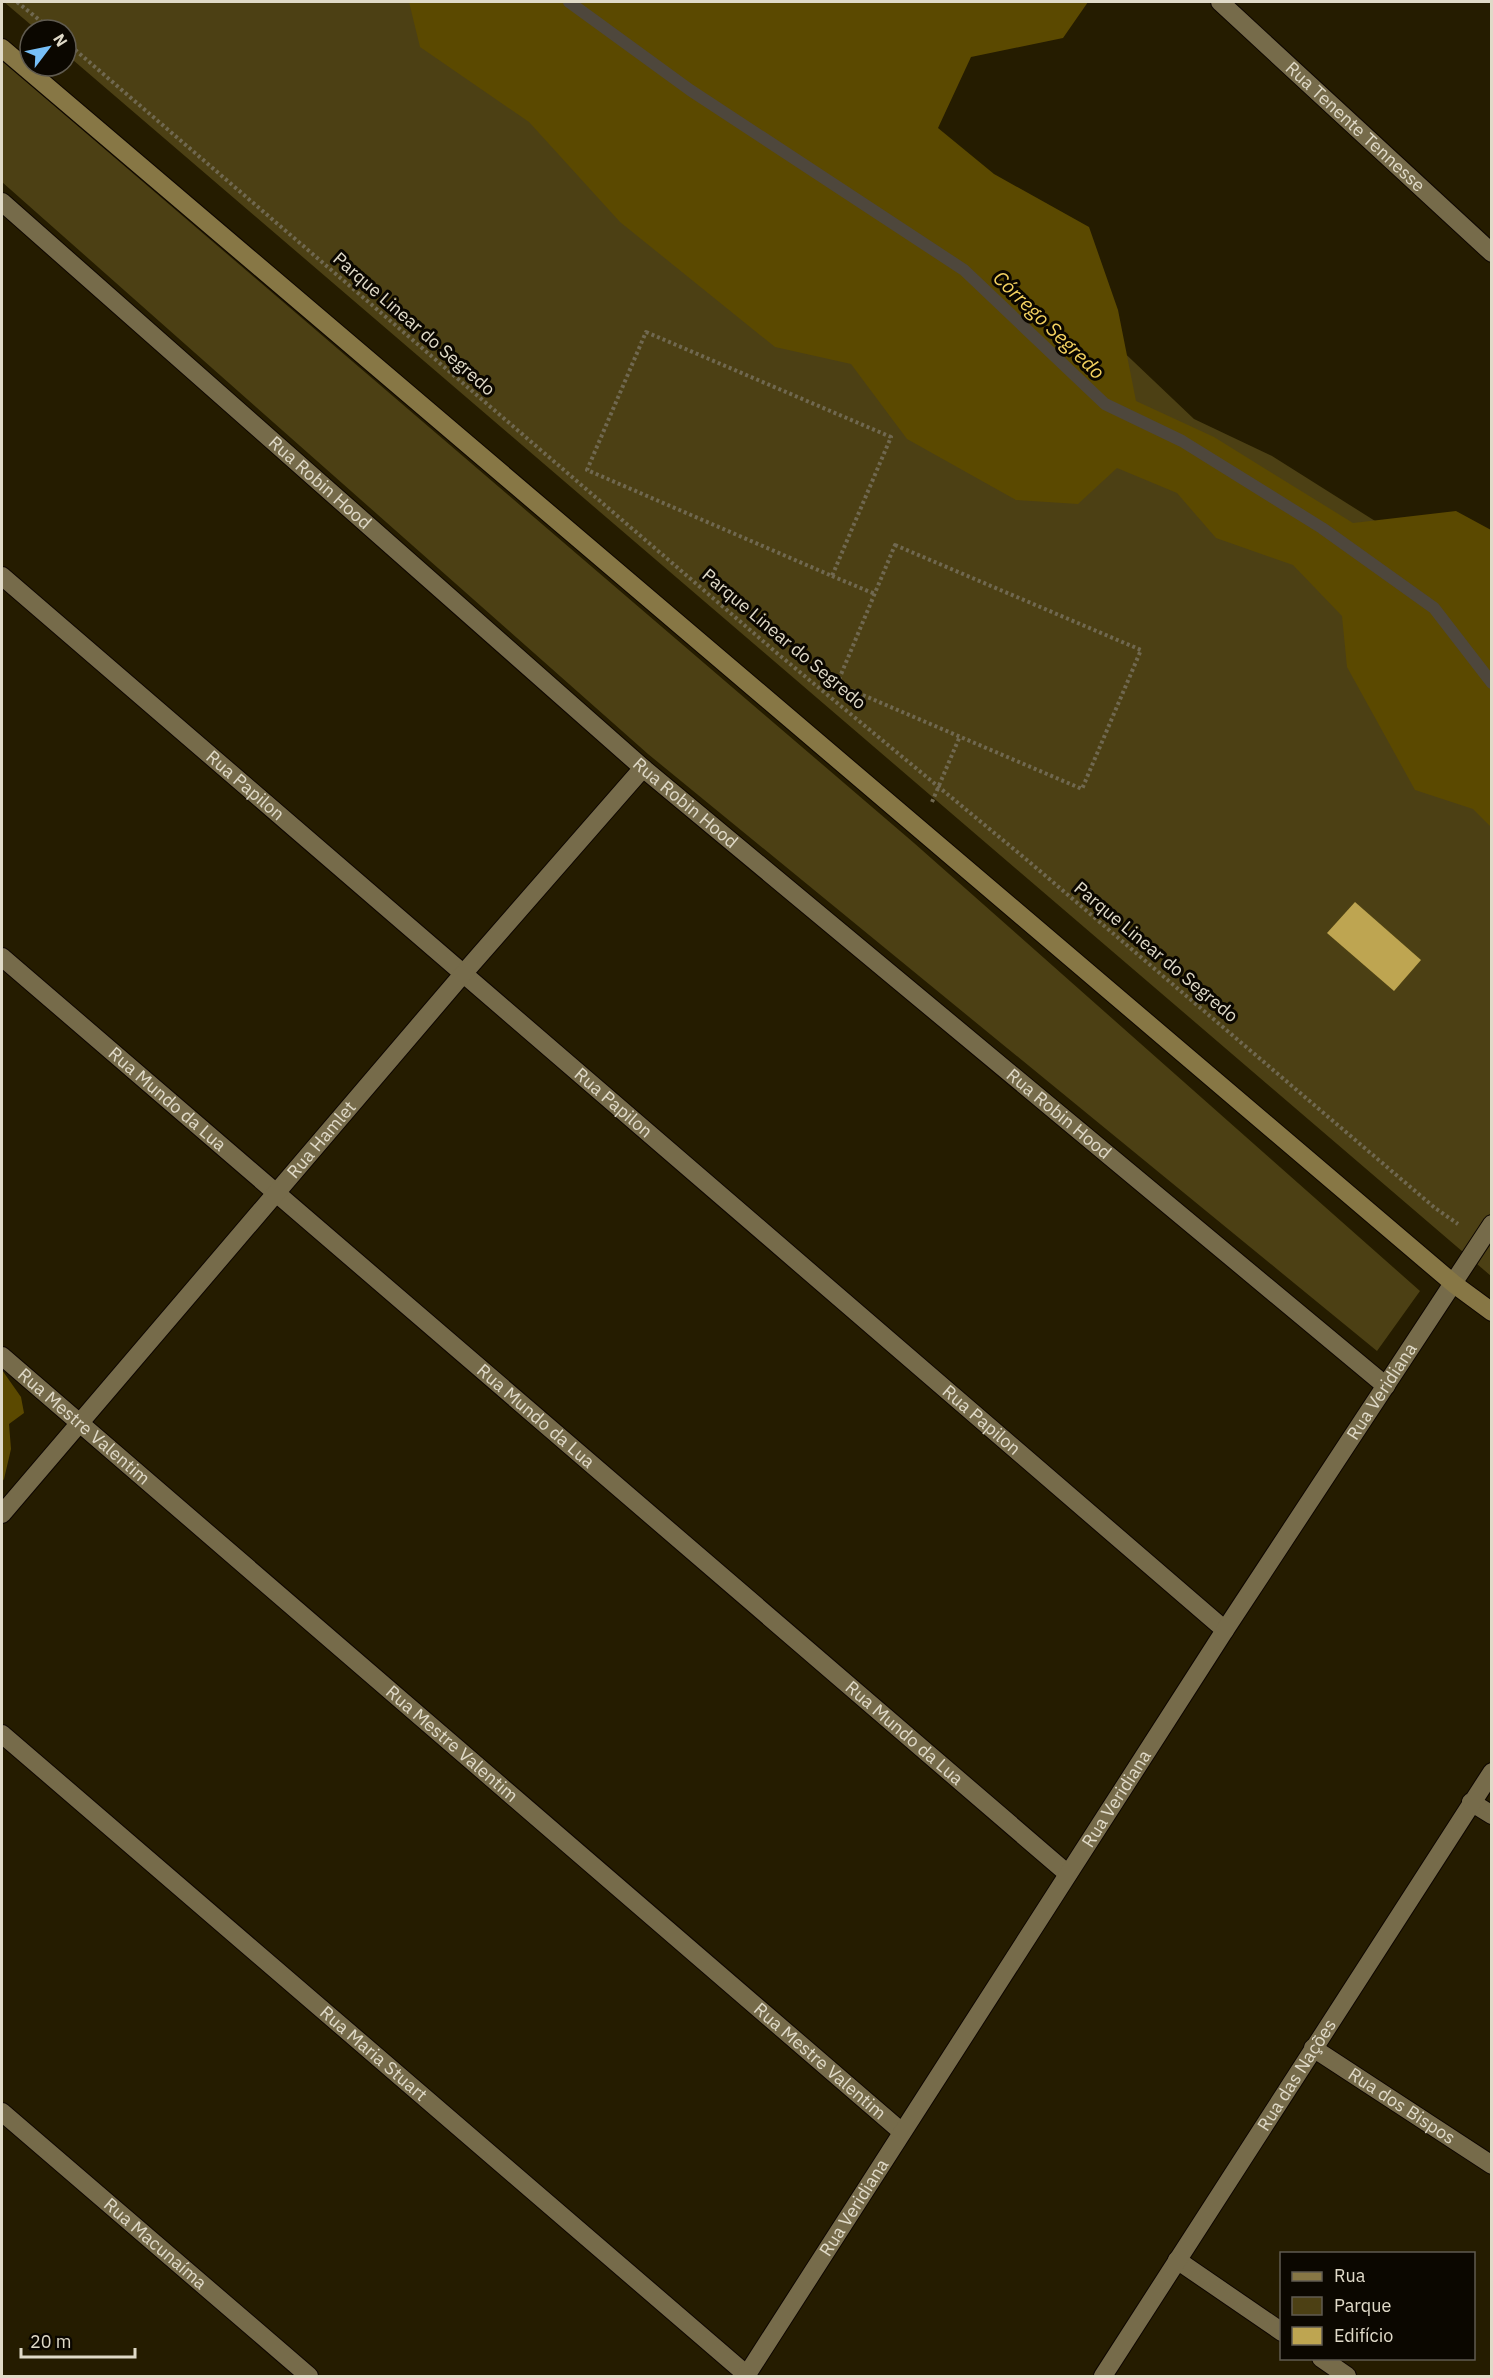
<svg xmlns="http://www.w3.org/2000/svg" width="1493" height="2378" font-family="'IBM Plex Sans',sans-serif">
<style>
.green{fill:#4c4014}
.forest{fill:#5b4900}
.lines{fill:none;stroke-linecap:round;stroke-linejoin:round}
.stream{stroke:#4e473c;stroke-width:12}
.building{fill:#bea551}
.street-casing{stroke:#0e0600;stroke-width:20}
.secondary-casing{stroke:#0e0600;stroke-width:20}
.path{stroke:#706850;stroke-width:4;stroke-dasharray:3 3;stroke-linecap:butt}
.street{stroke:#766b4a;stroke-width:18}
.secondary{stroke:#877745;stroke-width:18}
.labels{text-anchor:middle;stroke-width:6;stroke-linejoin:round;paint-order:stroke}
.street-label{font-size:18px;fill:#e0dac8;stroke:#0b0700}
.water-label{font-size:20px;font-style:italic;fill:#f4d260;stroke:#0b0700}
</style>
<rect width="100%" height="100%" fill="#251c00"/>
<!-- green -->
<path class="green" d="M 4,2 L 641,2 L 1053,285 L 1194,419 L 1272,456 L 1410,543 L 1491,600 L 1491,1276 L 66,54 L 66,30 L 37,30 Z
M 2,61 L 914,843 L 1420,1291 L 1377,1351 L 648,754 L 2,182 Z"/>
<!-- forest -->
<path class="forest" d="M 409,2 L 1088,2 L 1063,38 L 971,57 L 938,128 L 994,174 L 1089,227 L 1118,310 L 1136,401 L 1214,437 L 1353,523 L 1456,511 L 1491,530 L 1491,827 L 1473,809 L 1415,790 L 1347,667 L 1342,616 L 1293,565 L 1216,538 L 1177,493 L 1117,468 L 1078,504 L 1016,500 L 907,439 L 851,364 L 775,347 L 620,222 L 529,122 L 420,47 Z
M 2,1370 L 21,1397 L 24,1413 L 9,1424 L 11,1449 L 4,1479 L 2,1482 Z"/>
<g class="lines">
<!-- stream -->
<path class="stream" d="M 569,2 L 690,90 L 964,270 L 1105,404 L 1182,441 L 1322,528 L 1434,608 L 1492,683"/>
</g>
<!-- building -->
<path class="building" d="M 1355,902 L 1421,960 L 1394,991 L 1327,933 Z"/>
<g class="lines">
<defs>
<g id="street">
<path id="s1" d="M 1220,2 L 1492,253"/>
<path id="s2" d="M 2,202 L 643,768 L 1386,1386"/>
<path id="s3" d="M 2,576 L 1225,1630"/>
<path id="s4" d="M 2,957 L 1068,1874"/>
<path id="s5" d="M 2,1356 L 902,2132"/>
<path id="s6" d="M 2,1514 L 463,974 L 643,768"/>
<path id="s7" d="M 2,1734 L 747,2375"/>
<path d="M 1471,1802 L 1492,1815"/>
<path id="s8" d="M 1313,2048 L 1492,2165"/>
<path id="s9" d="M 2,2112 L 309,2376"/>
<path d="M 1177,2260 L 1282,2332"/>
<path d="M 1321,2358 L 1347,2376"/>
<path id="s10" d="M 746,2376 L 1225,1630 L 1492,1224"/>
<path id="s11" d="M 1103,2376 L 1492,1772"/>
</g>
<path id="secondary" d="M 2,48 L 1454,1284 L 1492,1312"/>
</defs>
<!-- street casing -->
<use href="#street" class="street-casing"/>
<!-- secondary casing -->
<use href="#secondary" class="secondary-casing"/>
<!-- path -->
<path class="path" d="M 17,2 L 52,30
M 66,42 L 778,654 L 1027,860 L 1435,1208 L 1458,1224
M 646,332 L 891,437 L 832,576 L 587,470 Z
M 895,545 L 1141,650 L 1082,789 L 837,684 Z
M 832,576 L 875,594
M 932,802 L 960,736"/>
<!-- street -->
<use href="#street" class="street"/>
<!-- secondary -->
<use href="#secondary" class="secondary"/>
</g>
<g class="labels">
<!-- street labels -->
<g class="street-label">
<text dy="6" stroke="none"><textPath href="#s1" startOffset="184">Rua Tenente Tennesse</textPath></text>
<text transform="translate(414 324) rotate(41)" y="6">Parque Linear do Segredo</text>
<text dy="6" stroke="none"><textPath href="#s2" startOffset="424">Rua Robin Hood</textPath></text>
<text transform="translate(784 639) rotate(40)" y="6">Parque Linear do Segredo</text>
<text dy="6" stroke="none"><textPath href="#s3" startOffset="321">Rua Papilon</textPath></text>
<text dy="6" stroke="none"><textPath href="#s2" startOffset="910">Rua Robin Hood</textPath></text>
<text transform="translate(1156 952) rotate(40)" y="6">Parque Linear do Segredo</text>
<text dy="6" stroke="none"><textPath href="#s4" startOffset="218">Rua Mundo da Lua</textPath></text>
<text dy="6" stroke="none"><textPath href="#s3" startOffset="807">Rua Papilon</textPath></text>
<text dy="6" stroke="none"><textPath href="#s2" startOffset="1396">Rua Robin Hood</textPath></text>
<text dy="6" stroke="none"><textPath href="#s6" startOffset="492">Rua Hamlet</textPath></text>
<text dy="6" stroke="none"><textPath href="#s10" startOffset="1172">Rua Veridiana</textPath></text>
<text dy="6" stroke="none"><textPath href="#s4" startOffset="704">Rua Mundo da Lua</textPath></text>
<text dy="6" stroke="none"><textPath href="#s3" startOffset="1293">Rua Papilon</textPath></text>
<text dy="6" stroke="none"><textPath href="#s5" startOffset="108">Rua Mestre Valentim</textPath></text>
<text dy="6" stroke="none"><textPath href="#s4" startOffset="1190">Rua Mundo da Lua</textPath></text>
<text dy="6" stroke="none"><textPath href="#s5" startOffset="594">Rua Mestre Valentim</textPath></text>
<text dy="6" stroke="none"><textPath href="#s10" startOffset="686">Rua Veridiana</textPath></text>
<text dy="6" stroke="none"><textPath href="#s7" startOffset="490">Rua Maria Stuart</textPath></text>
<text dy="6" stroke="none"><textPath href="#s5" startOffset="1080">Rua Mestre Valentim</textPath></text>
<text dy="6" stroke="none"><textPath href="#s11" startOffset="358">Rua das Nações</textPath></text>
<text dy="6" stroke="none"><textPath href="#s8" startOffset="106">Rua dos Bispos</textPath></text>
<text dy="6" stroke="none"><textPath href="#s10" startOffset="200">Rua Veridiana</textPath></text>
<text dy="6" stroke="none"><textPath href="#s9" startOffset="202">Rua Macunaíma</textPath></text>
</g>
<!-- water labels -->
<g class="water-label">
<text transform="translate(1049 325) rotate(44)" y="7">Córrego Segredo</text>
</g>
</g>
<!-- border -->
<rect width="1493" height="2378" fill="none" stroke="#e0dac8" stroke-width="6"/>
<!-- legend -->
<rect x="1280" y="2252" width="195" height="108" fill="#0b0700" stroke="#605b50" stroke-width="1.5"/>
<rect x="1292" y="2272" width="30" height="9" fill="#877745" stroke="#605b50" stroke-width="1.5"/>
<text x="1334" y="2282" font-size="18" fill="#e0dac8">Rua</text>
<rect x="1292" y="2297" width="30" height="18" fill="#4c4014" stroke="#605b50" stroke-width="1.5"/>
<text x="1334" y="2312" font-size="18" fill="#e0dac8">Parque</text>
<rect x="1292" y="2327" width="30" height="18" fill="#bea551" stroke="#605b50" stroke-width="1.5"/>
<text x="1334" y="2342" font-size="18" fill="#e0dac8">Edifício</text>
<!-- north arrow -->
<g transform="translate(48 48) rotate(58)"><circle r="28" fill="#0b0700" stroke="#605b50" stroke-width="1.5"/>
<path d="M0-4.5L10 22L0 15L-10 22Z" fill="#77bff7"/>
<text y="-9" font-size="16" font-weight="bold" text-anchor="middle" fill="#e0dac8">N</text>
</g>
<!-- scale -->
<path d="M21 2348v9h114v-9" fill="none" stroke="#e0dac8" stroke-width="3"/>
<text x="30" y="2348" font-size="18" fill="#e0dac8" stroke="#0b0700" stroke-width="4.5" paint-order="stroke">20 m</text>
</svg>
